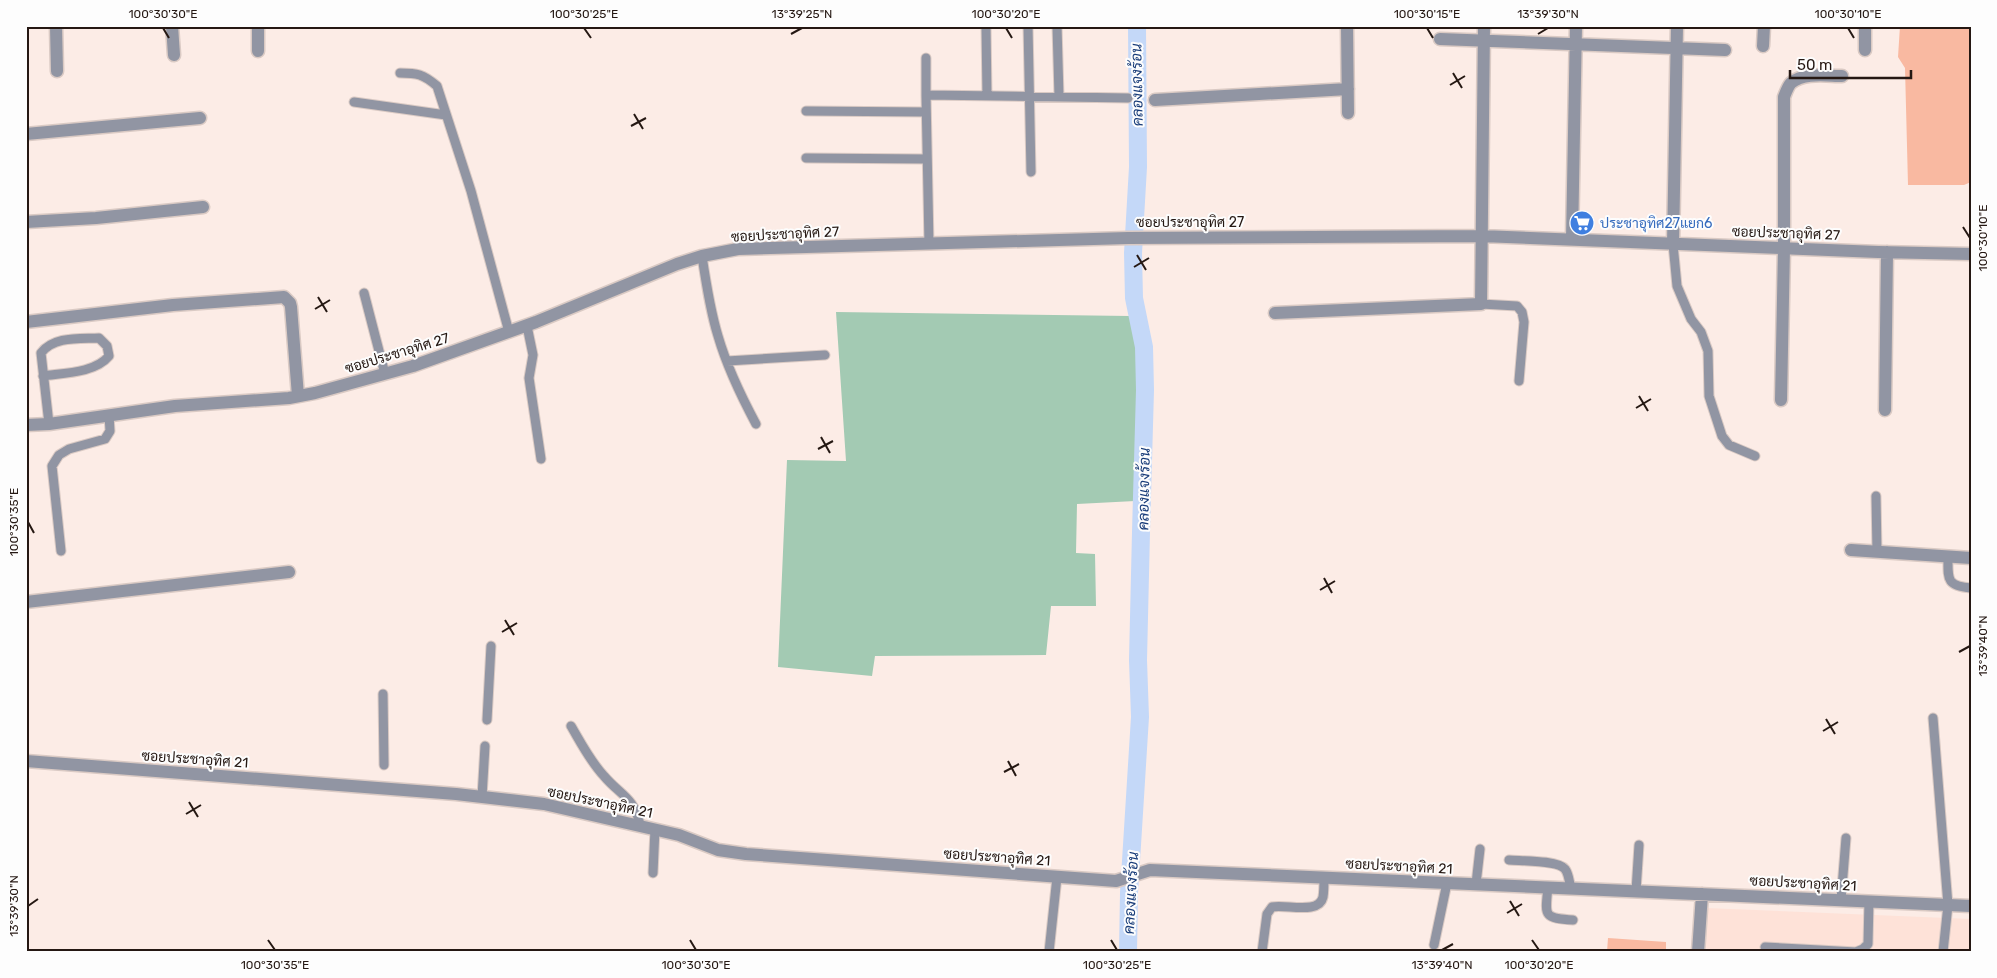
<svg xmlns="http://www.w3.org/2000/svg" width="1997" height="978" font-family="Rubik,Sarabun,sans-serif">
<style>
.built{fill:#fee2d8}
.green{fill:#a3cab3}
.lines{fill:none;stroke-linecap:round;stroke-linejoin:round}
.canal{stroke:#c4d8f8;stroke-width:18}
.building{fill:#f9b9a1}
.service-casing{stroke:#dacac4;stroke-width:11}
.minor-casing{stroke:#dacac4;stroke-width:15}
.service{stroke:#9195a3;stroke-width:9}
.minor{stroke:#9195a3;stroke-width:12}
.ticks{fill:none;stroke:#251813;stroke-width:2}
.labels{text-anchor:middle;stroke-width:4;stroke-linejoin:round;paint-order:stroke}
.street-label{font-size:14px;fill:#251813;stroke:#fdfdfd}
.shop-label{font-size:14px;fill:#366cbe;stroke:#fdfdfd;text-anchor:start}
.water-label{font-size:15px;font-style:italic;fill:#183c79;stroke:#fdfdfd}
.neatline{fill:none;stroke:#251813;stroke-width:2}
.ticks-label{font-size:12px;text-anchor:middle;fill:#251813}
</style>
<rect width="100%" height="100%" fill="#fcece6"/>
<!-- built -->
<path class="built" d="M 1706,908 L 1971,919 L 1971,952 L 1704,952 Z"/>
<!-- green -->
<path class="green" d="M 836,312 L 1130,316 L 1137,328 L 1142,369 L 1135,501 L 1077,504 L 1076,553 L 1095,554 L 1096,606 L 1051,606 L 1046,655 L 875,656 L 872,676 L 778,667 L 787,460 L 846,461 Z"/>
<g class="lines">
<!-- canal -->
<path class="canal" d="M 1128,952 L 1129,893 L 1140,717 L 1138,660 L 1141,532 L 1145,390 L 1144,347 L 1134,298 L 1133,253 L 1138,167 L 1137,26"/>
</g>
<!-- building -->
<path class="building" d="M 1900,26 L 1971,26 L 1971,182 L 1964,185 L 1908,185 L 1905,68 L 1898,57 Z
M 1608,938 L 1666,942 L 1666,952 L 1607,952 Z"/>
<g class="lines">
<defs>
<path id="service" d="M 986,26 L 987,95
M 1028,26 L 1031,172
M 1057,26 L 1059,96
M 926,58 L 926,95
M 400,73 C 417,73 423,74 437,86 L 471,191 L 509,332
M 354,102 L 446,115
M 806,111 L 926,112
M 806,158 L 927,159
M 929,244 L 926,95 L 1128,98
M 1673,244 L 1677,286 L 1691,319 L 1701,332 L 1708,351 L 1709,396 L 1722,436 L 1729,445 L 1755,456
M 702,256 C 706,283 710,310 718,336 C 727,367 741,396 756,424
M 364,293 L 385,374
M 1481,304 L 1517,306 L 1522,312 L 1524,322 L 1519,381
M 527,326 L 533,355 L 529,378 L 541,459
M 727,361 L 825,355
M 43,376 C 64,373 95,373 109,356 L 107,346 L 99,338 C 79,339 54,336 41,353 L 49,424
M 1876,496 L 1877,551
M 61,551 L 52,466 L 59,455 L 69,449 L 105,439 L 110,431 L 109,415
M 1948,557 C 1948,579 1946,586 1971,588
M 383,694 L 384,765
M 1933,718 L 1948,905 L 1943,952
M 487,720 L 491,646
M 571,726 C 581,743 590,761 604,776 C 620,795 635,798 640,825
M 482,797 L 485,746
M 1509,860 C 1521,861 1558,860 1565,869 C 1569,874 1569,882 1571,888
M 653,873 L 655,829
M 1476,884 L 1480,849
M 1548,887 C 1545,916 1543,918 1573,920
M 1636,891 L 1639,845
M 1841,900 L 1846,838
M 1434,945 L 1447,883
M 1765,947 L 1856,952
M 1049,952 L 1057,877
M 1262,952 L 1267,914 L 1272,907 C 1286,904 1319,915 1323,897 C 1324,891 1324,884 1324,877
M 1856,952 L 1863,949 L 1868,944 L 1869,901"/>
<path id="minor" d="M 56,26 L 57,71
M 172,26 L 174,55
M 258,26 L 258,51
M 1347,26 L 1348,113
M 1440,39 L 1725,50
M 1763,46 L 1764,26
M 1865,50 L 1865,26
M 1155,100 L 1348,89
M 26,134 L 200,118
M 26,222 L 96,218 L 203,207
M 1572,239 L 1576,26
M 1673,244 L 1677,26
M 1275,313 L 1481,304 L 1484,26
M 26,322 L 173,305 L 284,297 L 290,303 L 291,307 L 298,396
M 1781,400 L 1784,248 L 1784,97 C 1786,92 1788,86 1791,83 C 1804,72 1827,76 1842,76
M 1885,410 L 1887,252
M 26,425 L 49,424 L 175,406 L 289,398 L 315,393 L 413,366 L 536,322 L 677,264 L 702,256 L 738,249 L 1128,238 L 1481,236 L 1878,252 L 1971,254
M 1851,550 L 1971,558
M 26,602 L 289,572
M 26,761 L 456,794 L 544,804 L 679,835 L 718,850 L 746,854 L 1116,881 L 1150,870 L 1971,906
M 1698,952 L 1702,894"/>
</defs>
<!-- service casing -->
<use href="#service" class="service-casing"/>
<!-- minor casing -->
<use href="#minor" class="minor-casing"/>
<!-- service -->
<use href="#service" class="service"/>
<!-- minor -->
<use href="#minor" class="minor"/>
</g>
<!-- ticks -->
<path class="ticks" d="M 163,28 L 169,38M 584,28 L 591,38M 1006,28 L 1012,38M 1427,28 L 1433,38M 1848,28 L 1854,38M 791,34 L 802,28M 1538,34 L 1548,28M 1453,73 L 1462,88M 1450,85 L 1465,76M 634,114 L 643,129M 631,126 L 646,118M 1963,227 L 1970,238M 1137,255 L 1146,270M 1134,267 L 1149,258M 318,297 L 327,312M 315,309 L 330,300M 1639,396 L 1648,411M 1636,408 L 1651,399M 821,437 L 830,453M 818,449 L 833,441M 28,522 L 34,533M 1324,578 L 1332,593M 1320,590 L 1335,581M 505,620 L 514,635M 502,632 L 517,623M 1959,652 L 1970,646M 1826,719 L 1835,734M 1823,731 L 1838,722M 1008,761 L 1016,776M 1004,772 L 1019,764M 189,802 L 198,817M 186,814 L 201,805M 1510,901 L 1519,916M 28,906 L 38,899M 1507,913 L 1522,904M 268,940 L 275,950M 690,940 L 696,950M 1111,940 L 1117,950M 1532,940 L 1539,950M 1442,950 L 1453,944"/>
<!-- icons -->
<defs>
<symbol id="supermarket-disc" viewBox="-11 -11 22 22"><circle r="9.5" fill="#3f7fe0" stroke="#fdfdfd"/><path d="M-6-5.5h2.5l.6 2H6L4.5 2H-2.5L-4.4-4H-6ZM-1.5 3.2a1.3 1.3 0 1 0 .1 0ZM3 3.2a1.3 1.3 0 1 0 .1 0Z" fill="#fff"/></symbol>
</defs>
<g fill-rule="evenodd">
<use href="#supermarket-disc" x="1568" y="209" width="28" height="28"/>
</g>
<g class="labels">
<!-- street labels -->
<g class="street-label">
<text x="1190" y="227">ซอยประชาอุทิศ 27</text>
<text transform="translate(1786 233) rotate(2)" y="5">ซอยประชาอุทิศ 27</text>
<text transform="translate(785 234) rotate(-3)" y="5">ซอยประชาอุทิศ 27</text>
<text transform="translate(397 353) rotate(-17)" y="5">ซอยประชาอุทิศ 27</text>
<text transform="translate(195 759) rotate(4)" y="5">ซอยประชาอุทิศ 21</text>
<text transform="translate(600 802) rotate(12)" y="5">ซอยประชาอุทิศ 21</text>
<text transform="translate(997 857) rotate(4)" y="5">ซอยประชาอุทิศ 21</text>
<text transform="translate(1399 866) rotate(3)" y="5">ซอยประชาอุทิศ 21</text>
<text transform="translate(1803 883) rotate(3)" y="5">ซอยประชาอุทิศ 21</text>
</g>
<!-- shop labels -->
<g class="shop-label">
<text x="1600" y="228">ประชาอุทิศ27แยก6</text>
</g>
<!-- water labels -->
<g class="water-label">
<text transform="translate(1137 85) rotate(-91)" y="5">คลองแจงร้อน</text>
<text transform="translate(1144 489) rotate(-89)" y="5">คลองแจงร้อน</text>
<text transform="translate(1131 893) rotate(-87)" y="5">คลองแจงร้อน</text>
</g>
</g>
<!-- border -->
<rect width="1997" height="978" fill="none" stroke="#fdfdfd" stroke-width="55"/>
<!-- scale -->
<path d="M1790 70v8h121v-8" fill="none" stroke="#251813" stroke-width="2.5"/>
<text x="1797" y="70" font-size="15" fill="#251813" stroke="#fdfdfd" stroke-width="4" paint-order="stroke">50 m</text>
<rect x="28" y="28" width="1942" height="922" class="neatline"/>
<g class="ticks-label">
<text x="163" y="18">100°30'30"E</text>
<text x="584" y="18">100°30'25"E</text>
<text x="802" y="18">13°39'25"N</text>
<text x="1006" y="18">100°30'20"E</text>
<text x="1427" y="18">100°30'15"E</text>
<text x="1548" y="18">13°39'30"N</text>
<text x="1848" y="18">100°30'10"E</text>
<text transform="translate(1983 238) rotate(-90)" y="4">100°30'10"E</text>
<text transform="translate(14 522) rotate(-90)" y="4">100°30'35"E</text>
<text transform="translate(1983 646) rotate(-90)" y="4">13°39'40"N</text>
<text transform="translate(14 906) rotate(-90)" y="4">13°39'30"N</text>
<text x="275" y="969">100°30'35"E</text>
<text x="696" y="969">100°30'30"E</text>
<text x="1117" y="969">100°30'25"E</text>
<text x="1442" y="969">13°39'40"N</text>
<text x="1539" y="969">100°30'20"E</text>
</g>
</svg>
